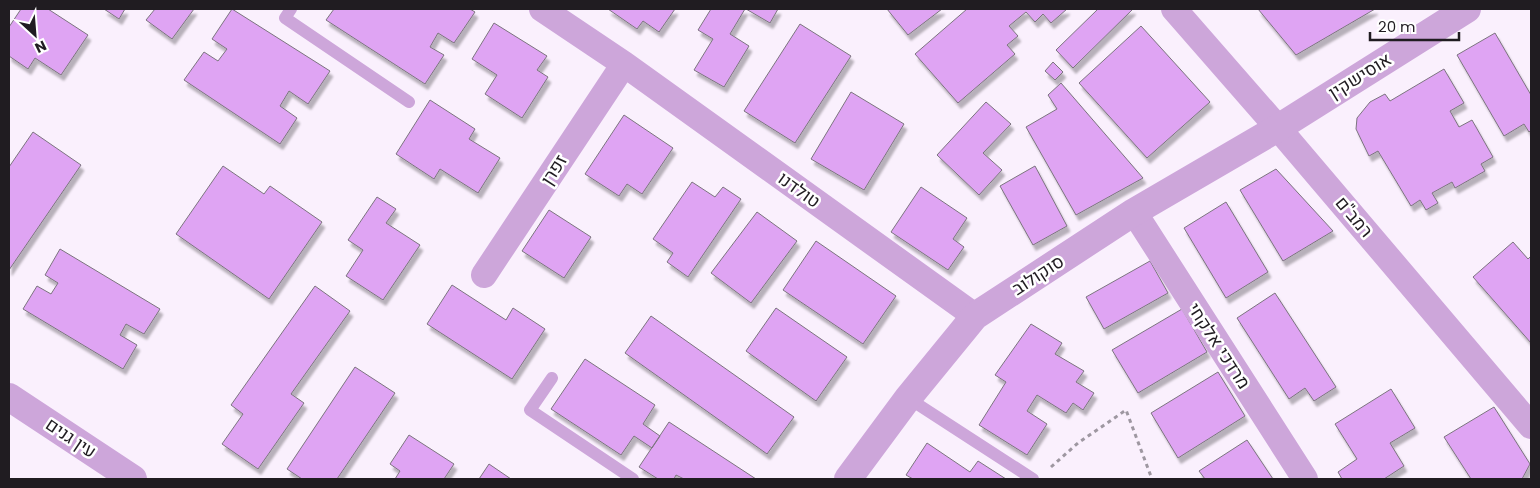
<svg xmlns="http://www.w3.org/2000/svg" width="1540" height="488" font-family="Poppins,Heebo,sans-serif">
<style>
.building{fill:#dfa4f3;stroke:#7c747f;filter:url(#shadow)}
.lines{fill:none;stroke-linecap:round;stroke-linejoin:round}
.path{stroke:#9e97a1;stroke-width:3;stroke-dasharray:4 4;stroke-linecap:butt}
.service{stroke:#cda6da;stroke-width:12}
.minor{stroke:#cda6da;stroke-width:26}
.tertiary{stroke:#cda6da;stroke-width:28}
.labels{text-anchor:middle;stroke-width:5;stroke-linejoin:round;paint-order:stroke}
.street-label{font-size:18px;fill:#201c21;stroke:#fff}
</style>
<defs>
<filter id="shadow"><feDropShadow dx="3" dy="5.5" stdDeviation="1" flood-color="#0004"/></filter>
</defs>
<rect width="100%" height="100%" fill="#faf0fd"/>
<!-- building -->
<path class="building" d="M 21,9 L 48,9 L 88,35 L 61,75 L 35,58 L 28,69 L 9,56 L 9,27 Z
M 104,9 L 125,9 L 119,19 Z
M 155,9 L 194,9 L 172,39 L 146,20 Z
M 232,9 L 330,71 L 308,104 L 289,91 L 280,106 L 297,118 L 280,144 L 184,80 L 204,52 L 218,61 L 227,49 L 212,39 Z
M 334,9 L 470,9 L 475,12 L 454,43 L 438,33 L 430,47 L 444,55 L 425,84 L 326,20 Z
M 608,9 L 675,9 L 659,32 L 643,21 L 637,29 Z
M 711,9 L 745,9 L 730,34 L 749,46 L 724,87 L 694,70 L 713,39 L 698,30 Z
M 746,9 L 778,9 L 770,23 Z
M 887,9 L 942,9 L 908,35 Z
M 967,9 L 1067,9 L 1051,23 L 1043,14 L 1035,22 L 1026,12 L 1009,26 L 1018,36 L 1007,45 L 1015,54 L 958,103 L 915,54 Z
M 1098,9 L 1133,9 L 1073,68 L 1056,50 Z
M 1258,9 L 1375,9 L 1296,55 Z
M 494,23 L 547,56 L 537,70 L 548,77 L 522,118 L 485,94 L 497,75 L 472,59 Z
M 800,24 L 851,56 L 795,143 L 744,111 Z
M 1141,26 L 1210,102 L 1147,158 L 1079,83 Z
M 1495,33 L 1531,95 L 1531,130 L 1529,132 L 1524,124 L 1504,136 L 1457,55 Z
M 1053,62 L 1063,72 L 1055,80 L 1045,71 Z
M 1444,69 L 1464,103 L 1450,111 L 1459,127 L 1472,120 L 1493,157 L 1481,164 L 1485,171 L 1455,188 L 1452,182 L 1432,193 L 1438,203 L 1426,210 L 1420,200 L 1411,206 L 1378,151 L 1369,156 L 1356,129 L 1357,118 L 1370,102 L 1385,94 L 1390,101 Z
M 1061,83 L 1143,178 L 1076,215 L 1026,127 L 1057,109 L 1048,95 Z
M 851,92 L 904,124 L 864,190 L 811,159 Z
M 430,100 L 475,129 L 469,139 L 500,158 L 478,193 L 440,169 L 434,179 L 396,154 Z
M 986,102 L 1011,124 L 983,153 L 1002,170 L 979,195 L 937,155 Z
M 624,115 L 673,148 L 642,194 L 627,184 L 619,196 L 585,174 Z
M 33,132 L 81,165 L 9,270 L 9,167 Z
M 223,166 L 264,194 L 270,186 L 322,222 L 269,299 L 176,234 Z
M 1035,166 L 1067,226 L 1033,245 L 1000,186 Z
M 1276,169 L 1333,231 L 1283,261 L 1240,190 Z
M 692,182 L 715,197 L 723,187 L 741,199 L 688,277 L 667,262 L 673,253 L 653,239 Z
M 921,187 L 967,218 L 953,239 L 964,247 L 948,270 L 891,232 Z
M 377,197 L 396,209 L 386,223 L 420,245 L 383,300 L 346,276 L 363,250 L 348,240 Z
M 1226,202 L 1268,272 L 1226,298 L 1184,228 Z
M 549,210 L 591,237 L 564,278 L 522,251 Z
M 757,212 L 797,241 L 751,303 L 711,273 Z
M 816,241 L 896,296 L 863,344 L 783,290 Z
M 1513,242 L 1528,259 L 1531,256 L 1531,343 L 1473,277 Z
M 60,249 L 160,309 L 144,334 L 126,324 L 120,335 L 137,345 L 123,369 L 23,309 L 37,286 L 51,294 L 58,283 L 45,275 Z
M 1150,261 L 1168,293 L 1104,329 L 1086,297 Z
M 452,285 L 506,320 L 513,308 L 545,329 L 512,379 L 427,324 Z
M 315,286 L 350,311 L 291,394 L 304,403 L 258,469 L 222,444 L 243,414 L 231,405 Z
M 1275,293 L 1336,387 L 1314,401 L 1305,388 L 1289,399 L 1237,318 Z
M 776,308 L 847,357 L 816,401 L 746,351 Z
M 1182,309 L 1207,352 L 1138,393 L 1112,350 Z
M 651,316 L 794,417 L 767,454 L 625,353 Z
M 1031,324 L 1062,343 L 1055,354 L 1084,371 L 1076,382 L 1094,393 L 1083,410 L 1073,403 L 1066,413 L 1037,395 L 1027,411 L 1047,424 L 1027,455 L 979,425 L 1006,382 L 995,375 Z
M 585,359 L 655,405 L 643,424 L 660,436 L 652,448 L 634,436 L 621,455 L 551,409 Z
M 355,367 L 395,393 L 337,479 L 302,479 L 287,469 Z
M 1218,372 L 1245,416 L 1178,458 L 1151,413 Z
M 1391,389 L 1415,428 L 1390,443 L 1404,466 L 1384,479 L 1342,479 L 1338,472 L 1357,459 L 1335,424 Z
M 1494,407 L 1530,464 L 1522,479 L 1471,479 L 1444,437 Z
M 669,422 L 756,479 L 684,479 L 676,475 L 674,479 L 658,479 L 639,467 Z
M 409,435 L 454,464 L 444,479 L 395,479 L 400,471 L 390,464 Z
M 1247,440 L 1273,479 L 1205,479 L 1199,471 Z
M 927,443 L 970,472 L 978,461 L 1006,479 L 913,479 L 906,475 Z
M 489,464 L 511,479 L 479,479 Z"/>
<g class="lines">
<!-- path -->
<path class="path" d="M 1051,467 L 1078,443 L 1126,410 L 1152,479"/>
<!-- service -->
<path class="service" d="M 291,9 L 285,18 L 409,102
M 552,378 L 530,410 L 633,479
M 908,398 L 1033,479"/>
<!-- minor -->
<path class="minor" d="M 542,9 L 624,64 L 975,316
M 1174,9 L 1278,128 L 1531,426
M 1134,212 L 1305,479
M 484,275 L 624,64"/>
<!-- tertiary -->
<path class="tertiary" d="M 9,397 L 133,479
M 848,479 L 908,398 L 975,316 L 1134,212 L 1278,128 L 1467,9"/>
</g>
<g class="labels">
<!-- street labels -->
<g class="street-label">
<text transform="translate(1360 76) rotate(-32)" y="6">אוסישקין</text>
<text transform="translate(554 170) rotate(-57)" y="6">זפרן</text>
<text transform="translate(799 190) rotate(36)" y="6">טולדנו</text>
<text transform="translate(1354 217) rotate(50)" y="6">רמב"ם</text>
<text transform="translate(1038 275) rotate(-33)" y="6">סוקולוב</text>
<text transform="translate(1219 346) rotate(57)" y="6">מרדכי אלקחי</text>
<text transform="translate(71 438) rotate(34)" y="6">עין גנים</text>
</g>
</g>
<!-- border -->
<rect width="1540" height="488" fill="none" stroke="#201c21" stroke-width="20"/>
<!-- north arrow -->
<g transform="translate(35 35) rotate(154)" stroke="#ffffff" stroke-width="4" paint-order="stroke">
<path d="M0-4L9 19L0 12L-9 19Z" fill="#201c21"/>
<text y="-8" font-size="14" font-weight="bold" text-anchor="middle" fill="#201c21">N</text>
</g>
<!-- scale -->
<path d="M1370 32v8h89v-8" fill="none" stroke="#201c21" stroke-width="2.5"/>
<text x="1378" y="32" font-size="15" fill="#201c21" stroke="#ffffff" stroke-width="4" paint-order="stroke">20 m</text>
</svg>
